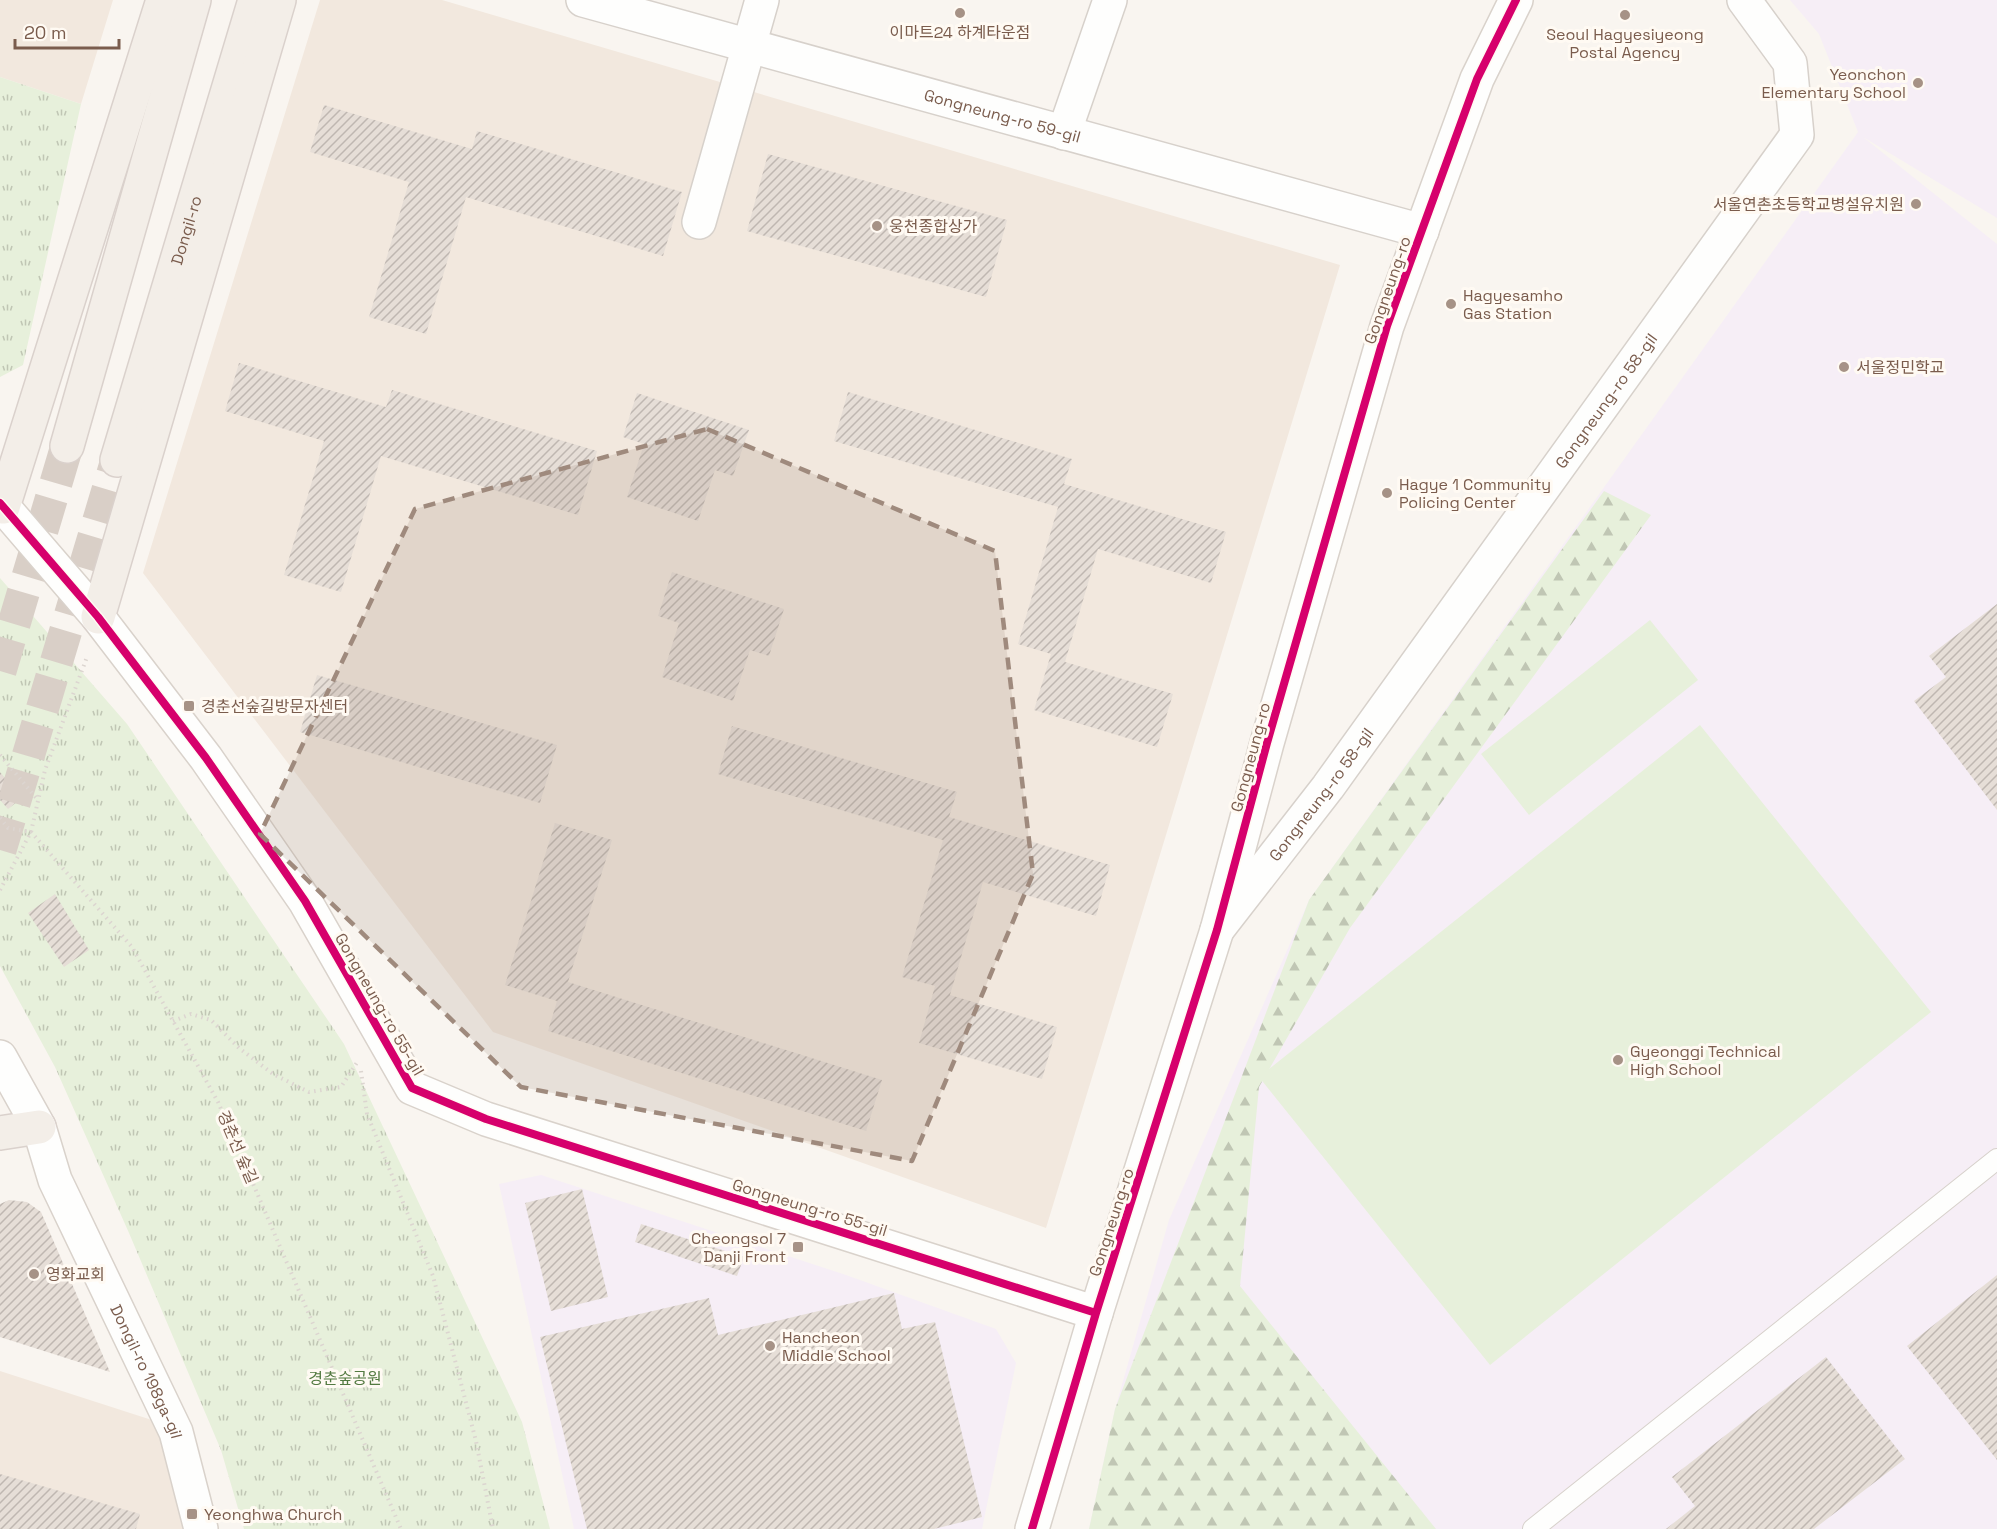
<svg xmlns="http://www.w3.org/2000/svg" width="1997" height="1529" font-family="'Space Grotesk','Noto Sans KR',sans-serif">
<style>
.residential{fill:#f2e8de}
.education{fill:#f6eef6}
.forest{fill:url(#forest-firs)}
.park{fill:url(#park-tufts)}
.pitch{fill:#e7f0db}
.building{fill:url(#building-hatch)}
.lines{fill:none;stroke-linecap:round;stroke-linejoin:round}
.primary-tunnel{stroke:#d9cfc7;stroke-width:33;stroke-dasharray:33 16;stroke-linecap:butt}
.lane-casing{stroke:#d7d1cb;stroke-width:22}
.street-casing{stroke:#d7d1cb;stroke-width:36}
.secondary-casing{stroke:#d9d2cb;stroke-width:36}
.primary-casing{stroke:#dad1cc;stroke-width:36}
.path{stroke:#dcd5d0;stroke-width:4;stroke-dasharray:1.5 4.5;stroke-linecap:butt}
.lane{stroke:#fefefd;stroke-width:20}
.street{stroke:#fefefd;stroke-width:33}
.secondary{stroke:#fefefd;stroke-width:33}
.primary{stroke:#f3eee8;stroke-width:33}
.cycleway-casing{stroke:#fffaf3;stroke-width:11}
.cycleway{stroke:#d6006c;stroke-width:8}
.marked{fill:#9f8a7d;fill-opacity:0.2;stroke:#9f8a7d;stroke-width:4.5;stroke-dasharray:12 8;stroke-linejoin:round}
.poi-dot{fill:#a69286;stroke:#fffaf3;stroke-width:2}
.labels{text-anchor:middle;stroke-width:6;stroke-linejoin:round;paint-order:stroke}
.poi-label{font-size:16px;fill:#7a5c4d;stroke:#fffaf3;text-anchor:start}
.street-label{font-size:16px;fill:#7a5c4d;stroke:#fffaf3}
.park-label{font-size:16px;fill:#537a41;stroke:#fffaf3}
</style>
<defs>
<pattern id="forest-firs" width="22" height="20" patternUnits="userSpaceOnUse" patternTransform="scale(1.5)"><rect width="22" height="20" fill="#e7f0db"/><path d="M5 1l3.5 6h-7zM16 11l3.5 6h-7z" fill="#c0c6b4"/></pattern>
<pattern id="park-tufts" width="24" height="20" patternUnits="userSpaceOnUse" patternTransform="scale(1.5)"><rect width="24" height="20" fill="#e7f0db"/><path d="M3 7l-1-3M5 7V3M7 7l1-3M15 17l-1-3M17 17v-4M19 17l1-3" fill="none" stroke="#c0c6b4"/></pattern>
<pattern id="building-hatch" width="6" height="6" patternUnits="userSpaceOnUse" patternTransform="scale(1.5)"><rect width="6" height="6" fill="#e6ded7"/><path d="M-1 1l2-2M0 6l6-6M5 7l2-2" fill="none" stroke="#bfb7b1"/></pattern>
</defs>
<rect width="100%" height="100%" fill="#f9f5f0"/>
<!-- residential -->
<path class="residential" d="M 0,0 L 113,0 L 81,104 L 0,77 Z
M 320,0 L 442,0 L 1340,265 L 1046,1228 L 493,1032 L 143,573 Z
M 0,1371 L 158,1422 L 183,1529 L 0,1529 Z"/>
<!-- education -->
<path class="education" d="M 1790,0 L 1997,0 L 1997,218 L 1863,137 L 1997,244 L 1997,1529 L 1089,1529 L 1115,1409 L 1169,1220 L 1309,900 L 1858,132 L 1819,34 Z
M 541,1175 L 846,1275 L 996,1329 L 1016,1363 L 982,1529 L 574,1529 L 499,1184 Z"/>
<!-- forest -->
<path class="forest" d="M 1604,491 L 1651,515 L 1350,928 L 1259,1087 L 1240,1286 L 1436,1529 L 1089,1529 L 1115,1409 L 1309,900 Z"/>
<!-- park -->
<path class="park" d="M 0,77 L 81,104 L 23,365 L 0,377 Z
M 0,578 L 127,724 L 344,1044 L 522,1422 L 550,1529 L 244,1529 L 221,1450 L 129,1233 L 55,1067 L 0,966 Z"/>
<!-- pitch -->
<path class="pitch" d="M 1650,620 L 1698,680 L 1529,815 L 1481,754 Z
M 1700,725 L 1931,1012 L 1490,1365 L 1259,1077 Z"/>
<!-- building -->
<path class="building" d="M 324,105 L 472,149 L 477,131 L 682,192 L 663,256 L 466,197 L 426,334 L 369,317 L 409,182 L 310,152 Z
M 768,154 L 1007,220 L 986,297 L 747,231 Z
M 239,363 L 386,407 L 392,390 L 597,451 L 578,515 L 381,456 L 341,592 L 284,575 L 324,441 L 225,411 Z
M 848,392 L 1072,459 L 1064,484 L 1226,532 L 1211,583 L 1098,549 L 1065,662 L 1173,694 L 1157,747 L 1034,710 L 1051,654 L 1018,644 L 1058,507 L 834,441 Z
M 637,393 L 749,430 L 733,476 L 715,470 L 698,521 L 627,497 L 644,444 L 623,437 Z
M 672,572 L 784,609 L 769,656 L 750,650 L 733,701 L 662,677 L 679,623 L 658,616 Z
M 1997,604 L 1997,810 L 1914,701 L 1946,677 L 1929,656 Z
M 317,675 L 557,745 L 540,803 L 300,732 Z
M 732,726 L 957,792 L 949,817 L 1110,865 L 1096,916 L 983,882 L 950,995 L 1057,1027 L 1042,1079 L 919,1043 L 935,986 L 902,977 L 943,840 L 718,774 Z
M 0,772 L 22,798 L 8,809 L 0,800 Z
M 555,823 L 612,840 L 568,982 L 882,1080 L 866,1131 L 548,1031 L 557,1001 L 505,985 Z
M 55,894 L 89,950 L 64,967 L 28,913 Z
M 582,1189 L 608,1297 L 551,1311 L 525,1203 Z
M 9,1200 L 27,1202 L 41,1212 L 110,1372 L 0,1337 L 0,1204 Z
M 641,1224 L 744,1257 L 737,1276 L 635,1242 Z
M 1997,1275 L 1997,1460 L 1907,1346 Z
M 894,1293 L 902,1329 L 935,1322 L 982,1517 L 934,1529 L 587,1529 L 540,1337 L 709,1298 L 718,1335 Z
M 1826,1357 L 1905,1459 L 1814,1529 L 1666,1529 L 1695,1506 L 1672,1477 Z
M 0,1474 L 140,1514 L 136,1529 L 0,1529 Z"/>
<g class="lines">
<!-- primary-tunnel -->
<path class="primary-tunnel" d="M 0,671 L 67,446
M 0,850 L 117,460"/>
<defs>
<path id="lane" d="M 1533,1529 L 1997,1159"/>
<g id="street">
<path id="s1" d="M 583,0 L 1422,231"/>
<path d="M 1064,133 L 1110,0"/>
<path d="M 699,222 L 762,0"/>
<path id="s2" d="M 1217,930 L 1328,787 L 1797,135 L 1790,63 L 1744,0"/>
</g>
<g id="secondary">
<path d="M 0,503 L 98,617 L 206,758 L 305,901 L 412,1088 L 486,1119 L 1096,1313"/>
<path id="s3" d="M 0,1057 L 39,1127 L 55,1180 L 176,1432 L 201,1529"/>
<path d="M 1032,1529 L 1096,1313 L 1217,930 L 1267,743 L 1387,326 L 1477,79 L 1516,0"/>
</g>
<g id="primary">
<path d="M 67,446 L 194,0"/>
<path id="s4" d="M 117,460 L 255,0"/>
<path d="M 3,507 L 163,0"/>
<path d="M 98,617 L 279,0"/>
<path d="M 0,1133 L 39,1127"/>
</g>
</defs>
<!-- lane casing -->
<use href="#lane" class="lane-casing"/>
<!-- street casing -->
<use href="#street" class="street-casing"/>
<!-- secondary casing -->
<use href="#secondary" class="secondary-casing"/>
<!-- primary casing -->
<use href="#primary" class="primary-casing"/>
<!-- path -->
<path class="path" d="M 0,755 L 38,800
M 0,818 L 8,828 L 31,832 L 132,947 L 218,1102 L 401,1529
M 0,890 L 31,832 L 45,770 L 87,657
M 173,1021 L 191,1014 L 211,1020 L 239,1048 L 273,1074 L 309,1092 L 341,1087 L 358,1061
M 361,1071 L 367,1114 L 433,1276 L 476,1441 L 493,1529"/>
<!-- lane -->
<use href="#lane" class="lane"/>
<!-- street -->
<use href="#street" class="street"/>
<!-- secondary -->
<use href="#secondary" class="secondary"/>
<!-- primary -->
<use href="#primary" class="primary"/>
<defs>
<path id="cycleway" d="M 0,503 L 98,617 L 206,758 L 305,901 L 412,1088 L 486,1119 L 1096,1313
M 1032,1529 L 1096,1313 L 1217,930 L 1267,743 L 1387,326 L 1477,79 L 1516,0"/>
</defs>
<!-- cycleway casing -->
<use href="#cycleway" class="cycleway-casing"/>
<!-- cycleway -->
<use href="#cycleway" class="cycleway"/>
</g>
<!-- marked area -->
<path class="marked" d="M 707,429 L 995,551 L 1033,874 L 912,1161 L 521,1087 L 260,834 L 415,509 Z"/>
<!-- markers -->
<g class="poi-dot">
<circle cx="960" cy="13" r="6"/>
<circle cx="1625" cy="15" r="6"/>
<circle cx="1918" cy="83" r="6"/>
<circle cx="1916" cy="204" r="6"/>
<circle cx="877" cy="226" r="6"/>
<circle cx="1451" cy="304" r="6"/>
<circle cx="1844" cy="367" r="6"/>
<circle cx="1387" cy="493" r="6"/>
<rect x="183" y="700" width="12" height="12" rx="3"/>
<circle cx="1618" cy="1060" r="6"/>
<rect x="792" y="1241" width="12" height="12" rx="3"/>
<circle cx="34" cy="1274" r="6"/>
<circle cx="770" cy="1346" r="6"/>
<rect x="186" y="1508" width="12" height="12" rx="3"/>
</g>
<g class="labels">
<!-- poi labels -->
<g class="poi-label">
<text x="960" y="38" text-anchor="middle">이마트24 하계타운점</text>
<text x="1625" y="40" text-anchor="middle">Seoul Hagyesiyeong<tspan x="1625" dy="18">Postal Agency</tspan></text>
<text x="1906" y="80" text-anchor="end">Yeonchon<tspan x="1906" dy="18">Elementary School</tspan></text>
<text x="1904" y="210" text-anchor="end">서울연촌초등학교병설유치원</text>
<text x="889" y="232">웅천종합상가</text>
<text x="1463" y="301">Hagyesamho<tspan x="1463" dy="18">Gas Station</tspan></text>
<text x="1856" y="373">서울정민학교</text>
<text x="1399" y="490">Hagye 1 Community<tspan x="1399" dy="18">Policing Center</tspan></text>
<text x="201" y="712">경춘선숲길방문자센터</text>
<text x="1630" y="1057">Gyeonggi Technical<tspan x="1630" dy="18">High School</tspan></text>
<text x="786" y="1244" text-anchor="end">Cheongsol 7<tspan x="786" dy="18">Danji Front</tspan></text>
<text x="46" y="1280">영화교회</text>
<text x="782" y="1343">Hancheon<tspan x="782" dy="18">Middle School</tspan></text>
<text x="204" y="1520">Yeonghwa Church</text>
</g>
<!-- street labels -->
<g class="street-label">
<text dy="6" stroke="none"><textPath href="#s1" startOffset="435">Gongneung-ro 59-gil</textPath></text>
<text dy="6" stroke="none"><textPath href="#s4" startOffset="240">Dongil-ro</textPath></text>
<text transform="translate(1387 290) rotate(-71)" y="6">Gongneung-ro</text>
<text dy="6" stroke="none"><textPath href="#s2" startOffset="657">Gongneung-ro 58-gil</textPath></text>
<text transform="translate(1250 757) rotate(-75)" y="6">Gongneung-ro</text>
<text dy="6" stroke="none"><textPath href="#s2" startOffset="171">Gongneung-ro 58-gil</textPath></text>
<text transform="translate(380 1004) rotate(60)" y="6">Gongneung-ro 55-gil</text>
<text transform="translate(238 1147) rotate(67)" y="6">경춘선 숲길</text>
<text transform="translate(810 1207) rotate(17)" y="6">Gongneung-ro 55-gil</text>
<text transform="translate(1111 1222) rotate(-72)" y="6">Gongneung-ro</text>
<text dy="6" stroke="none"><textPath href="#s3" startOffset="348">Dongil-ro 198ga-gil</textPath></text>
</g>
<!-- park labels -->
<g class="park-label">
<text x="345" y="1384">경춘숲공원</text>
</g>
</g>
<!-- scale -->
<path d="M15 39v9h104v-9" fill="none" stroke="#7a5c4d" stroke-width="3"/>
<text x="24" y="39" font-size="18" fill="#7a5c4d" stroke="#fffaf3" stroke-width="4.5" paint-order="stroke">20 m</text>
</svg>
